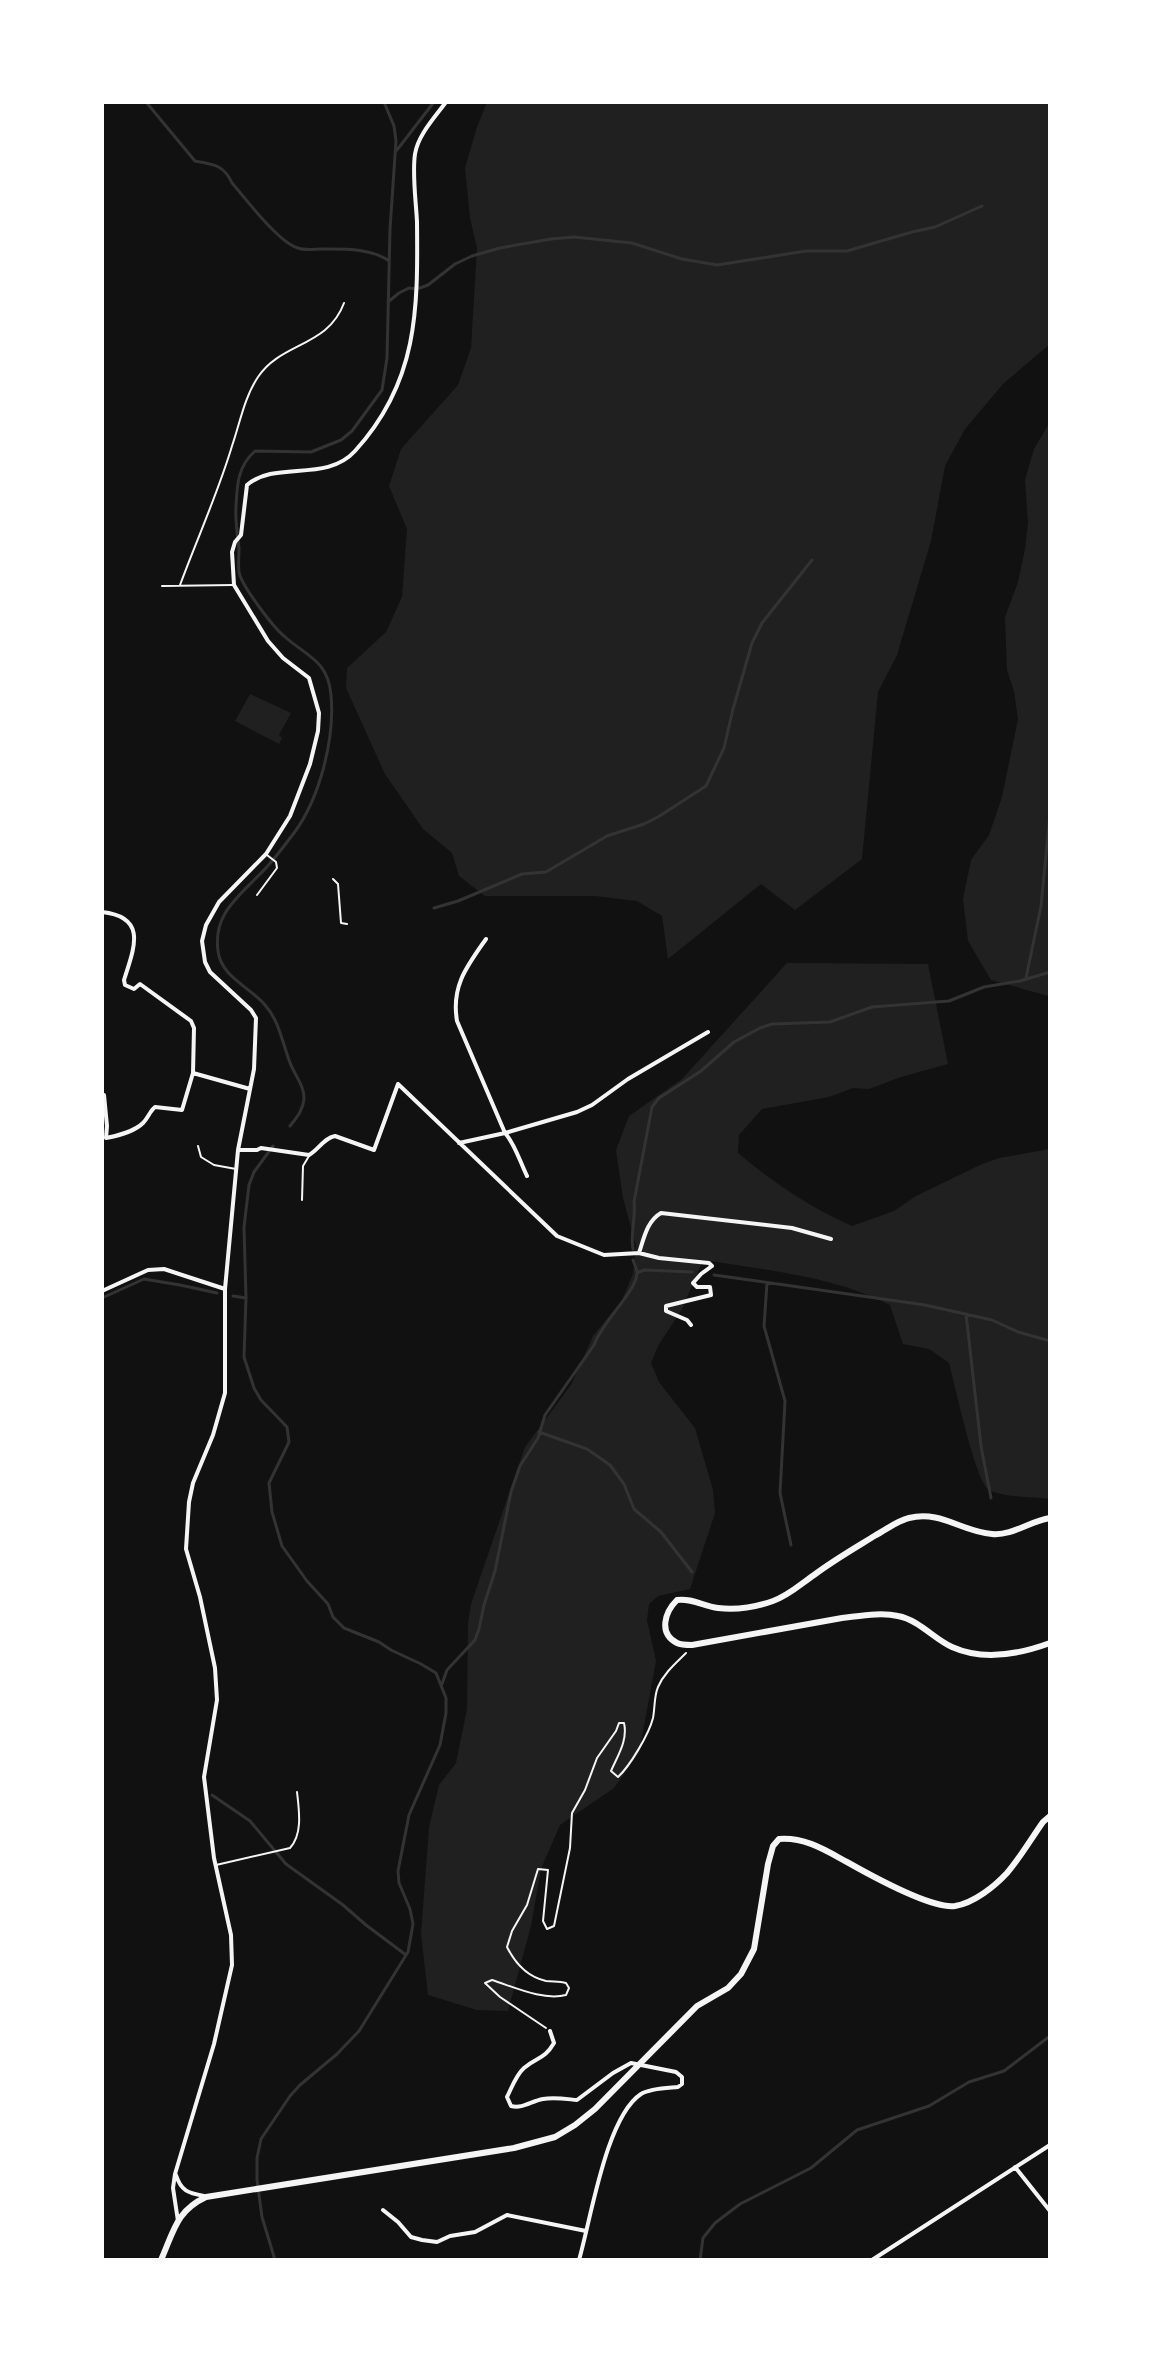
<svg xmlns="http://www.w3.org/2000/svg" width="1152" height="2362" font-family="'Playfair Display',serif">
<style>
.green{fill:#202020}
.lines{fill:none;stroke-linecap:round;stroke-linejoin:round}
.stream{stroke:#333;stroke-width:3}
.path{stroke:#f5f5f5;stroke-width:2}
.service{stroke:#f5f5f5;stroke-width:2}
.minor{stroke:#f5f5f5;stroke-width:4}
.secondary{stroke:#f5f5f5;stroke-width:6}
</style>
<rect width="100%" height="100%" fill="#111"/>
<!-- green -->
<path class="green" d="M 487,102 L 1050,102 L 1050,344 L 1004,383 L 965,429 L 945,466 L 931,541 L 897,655 L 878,692 L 862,859 L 795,910 L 761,884 L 668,959 L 662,916 L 637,901 L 595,896 L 485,896 L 459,876 L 452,853 L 423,829 L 385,774 L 346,688 L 347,668 L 386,632 L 402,597 L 407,529 L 389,486 L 401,449 L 458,385 L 471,348 L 477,248 L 470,218 L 465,168 L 477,127 Z
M 1050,422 L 1050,996 L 1048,996 L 991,980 L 968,941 L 963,899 L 971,860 L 989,835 L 1002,797 L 1018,719 L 1014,691 L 1007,670 L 1005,617 L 1018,582 L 1025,549 L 1028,523 L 1025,480 L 1034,449 Z
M 250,694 L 291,713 L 279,735 L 282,738 L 279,744 L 235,721 Z
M 787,963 L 928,964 L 948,1064 L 901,1077 L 869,1089 L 853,1088 L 829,1097 L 762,1109 L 739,1135 L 738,1153 C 772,1182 811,1208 852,1226 L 894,1211 L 916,1196 L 980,1165 L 999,1158 L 1050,1149 L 1050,1499 C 1033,1496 1000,1498 988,1489 C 975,1479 955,1385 949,1363 L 929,1349 L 903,1344 L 890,1305 C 833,1276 766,1270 703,1260 L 682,1309 L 658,1346 L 651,1363 L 659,1382 L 695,1428 L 713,1490 L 715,1513 L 690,1589 L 658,1596 L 649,1604 L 647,1620 L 656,1661 L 639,1753 L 614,1788 L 560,1825 L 541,1869 L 531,1926 L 508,2011 L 477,2010 L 428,1995 L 421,1934 L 429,1827 L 439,1785 L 456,1763 L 467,1709 L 468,1623 L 471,1604 L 525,1447 L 571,1385 L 593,1336 L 622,1300 L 633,1274 L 636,1246 L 623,1198 L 616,1150 L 629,1116 L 682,1079 Z"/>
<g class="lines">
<!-- stream -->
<path class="stream" d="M 146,102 L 195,161 C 213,164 224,165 232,183 C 246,199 279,243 298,248 C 306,251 314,249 323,249 C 345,249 371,248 389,261
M 397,150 L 434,102
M 388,302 L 399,293 L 409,288 L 417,289 L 428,285 L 455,264 L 472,256 L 500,248 L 551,239 L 574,237 L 632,243 L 682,259 L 717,265 L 806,251 L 847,251 L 912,232 L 935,227 L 982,206
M 434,908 L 458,901 L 522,874 L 546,872 L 607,836 L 644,824 L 658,817 L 706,786 L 724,748 L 733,709 L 752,643 L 762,623 L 812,560
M 1026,978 L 1041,906 L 1050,814
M 290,1126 C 297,1117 303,1110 304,1099 C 305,1086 293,1073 289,1060 C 282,1041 279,1021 265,1005 C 250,987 221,977 218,951 C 213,915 237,898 259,875 C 272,863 283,847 294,833 C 320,798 335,738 331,695 C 328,660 306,656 284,636 C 273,627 241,585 239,572 C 238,564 239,556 239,548 C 237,533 235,520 236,506 C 237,484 238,466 255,451 L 311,452 L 341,440 L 352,431 L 382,390 L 387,358 L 390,229 L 396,141 L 394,126 L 384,102
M 273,1146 L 254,1172 L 249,1185 L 244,1227 L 246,1298 L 244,1357 L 254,1388 L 261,1400 L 287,1427 L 289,1442 L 269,1483 L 272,1512 L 282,1546 L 307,1581 L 328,1604 L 333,1617 L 344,1628 L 379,1642 L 391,1650 L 421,1664 L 436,1673 L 446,1698 L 446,1713 L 440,1745 L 409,1815 L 398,1871 L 399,1883 L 410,1909 L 413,1924 L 408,1952 L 359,2031 L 337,2054 L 300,2085 L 290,2096 L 261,2139 L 257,2158 L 257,2180 L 262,2217 L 275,2260
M 633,1249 C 630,1233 636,1218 634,1202 L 652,1107 L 659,1098 L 701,1071 L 734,1042 L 760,1028 L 772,1024 L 830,1022 L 872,1007 L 949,1001 L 984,987 L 1020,981 L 1050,972
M 637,1273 L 644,1270 L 692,1272
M 714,1275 L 925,1305 L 992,1320 L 1018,1332 L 1050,1341
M 767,1283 L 764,1326 L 785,1401 L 780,1493 L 791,1545
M 233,1296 L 246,1298
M 102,1298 L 144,1279 L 180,1285 L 217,1293
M 966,1314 L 981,1446 L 991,1498
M 539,1432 L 587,1449 L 610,1465 L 624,1484 L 634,1509 L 661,1532 L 692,1572
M 442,1684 L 447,1670 L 475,1640 L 479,1629 L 484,1605 L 495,1571 L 511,1492 L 520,1466 L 538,1438 L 545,1415 L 594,1345 C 601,1323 637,1291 637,1273 C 637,1268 634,1264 633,1260
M 212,1795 L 250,1821 L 286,1864 L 343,1905 L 366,1925 L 406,1955
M 700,2260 L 703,2238 L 715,2223 L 740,2204 L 811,2168 L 857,2130 L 929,2106 L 969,2082 L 1004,2071 L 1050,2036"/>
<!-- path -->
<path class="path" d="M 333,879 L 338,884 L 341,923 L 347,924
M 546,2028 L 500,1997 L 485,1983 L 492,1980 C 514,1987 543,2001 566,1995 L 569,1988 L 566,1983 C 559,1981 553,1982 546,1981 C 528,1977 515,1963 507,1947 L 512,1931 L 527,1905 L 538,1869 L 548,1870 L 543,1921 L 547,1929 L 554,1926 L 570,1848 L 572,1813 L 585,1790 L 597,1758 L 616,1731 L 619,1723 L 624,1723 C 628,1740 618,1755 611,1771 L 618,1777 C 630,1766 649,1734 653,1718 C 655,1708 654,1696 658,1687 C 664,1673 676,1663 686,1653"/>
<!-- service -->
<path class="service" d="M 180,585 C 197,539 218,493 232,446 C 240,423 244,398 258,377 C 281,342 328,347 344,303
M 162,586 L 233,585
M 257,895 L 277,868 L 276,862 L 267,855
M 198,1146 L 201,1157 L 214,1165 L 236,1169
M 302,1200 L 303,1166 L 309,1156
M 216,1865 L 290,1848 C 303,1834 299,1810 297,1792"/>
<!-- minor -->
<path class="minor" d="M 102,912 C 148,917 134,948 124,980 L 125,985 L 134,989 L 140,984 L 191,1021 L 194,1028 L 193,1073 L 182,1110 L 155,1107 C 150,1111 148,1118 143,1123 C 135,1131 117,1136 106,1138 L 107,1126 L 104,1095
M 486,939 C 467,966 451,986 457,1021 L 505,1133 C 515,1144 520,1162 527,1176
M 193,1073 L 250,1089
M 459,1143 L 505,1133 L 577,1112 L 592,1105 L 628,1079 L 708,1032
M 238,1150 L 257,1150 L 261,1148 L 309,1155 C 319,1149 324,1138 335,1136 L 374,1150 L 398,1084 L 557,1236 L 604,1255 L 639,1253 L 659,1258 L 709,1263 L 712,1266 L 701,1274 L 693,1283 L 697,1287 L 710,1287 L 711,1295 L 666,1306 L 666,1311 L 687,1320 L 691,1325
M 639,1253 C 644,1238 647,1221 661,1213 L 792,1228 L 831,1239
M 102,1291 L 148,1270 L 164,1269 L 225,1289
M 550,2031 L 554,2043 C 544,2060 538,2056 524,2068 C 516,2075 512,2087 507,2097 L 511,2106 C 523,2109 531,2101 543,2099 C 554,2097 566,2099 577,2100 L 613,2073 L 631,2063 L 676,2072 L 682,2077 L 682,2084 L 678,2087 C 667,2088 651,2088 641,2094 C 606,2117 591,2219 579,2260
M 1015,2167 L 1050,2211
M 176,2175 C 181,2191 188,2193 204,2196
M 383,2210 L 398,2222 L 411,2237 L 422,2240 L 437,2242 L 450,2236 L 475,2232 L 507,2215 L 586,2231
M 178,2221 L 173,2188 L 175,2174 L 214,2044 L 232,1965 L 231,1935 L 214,1858 L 204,1777 L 217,1700 L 215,1668 L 200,1597 L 186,1549 L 189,1502 L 193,1483 L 213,1435 L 225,1393 L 225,1289 L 238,1150 L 254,1069 L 256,1018 L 251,1010 L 210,972 L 205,962 L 202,941 L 206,925 L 219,902 L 266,854 L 290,816 L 310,764 L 318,731 L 319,713 L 309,678 L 283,658 L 268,641 L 234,585 L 232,552 L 235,542 L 241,535 L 247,485 C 276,460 326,483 355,451 C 418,382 418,310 417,222 C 416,201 412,174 415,154 C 418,135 435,117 446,102
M 872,2260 L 1050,2145"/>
<!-- secondary -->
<path class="secondary" d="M 1050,1518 C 1030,1521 1012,1536 992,1534 C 962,1532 941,1510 909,1518 C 897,1521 887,1529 876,1535 C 855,1548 834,1560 814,1575 C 801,1584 788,1596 773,1601 C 756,1607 736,1610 718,1608 C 703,1606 692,1598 677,1600 C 665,1612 658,1633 677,1643 C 681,1645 687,1645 692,1645 L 842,1618 C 860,1616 881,1612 898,1616 C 919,1620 934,1639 952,1647 C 983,1661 1020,1654 1050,1643
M 161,2260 C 174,2231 176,2211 206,2197 L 514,2148 L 555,2137 L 575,2125 L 595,2109 L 697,2006 L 728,1988 L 741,1974 L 754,1949 L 768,1864 L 773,1846 L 779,1839 C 805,1837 825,1850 847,1862 C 870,1875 931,1909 955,1906 C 974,1903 995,1886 1007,1873 C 1020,1858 1031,1839 1043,1822 L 1050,1816"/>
</g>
<!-- border -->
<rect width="1152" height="2362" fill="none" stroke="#ffffff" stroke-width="208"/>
</svg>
